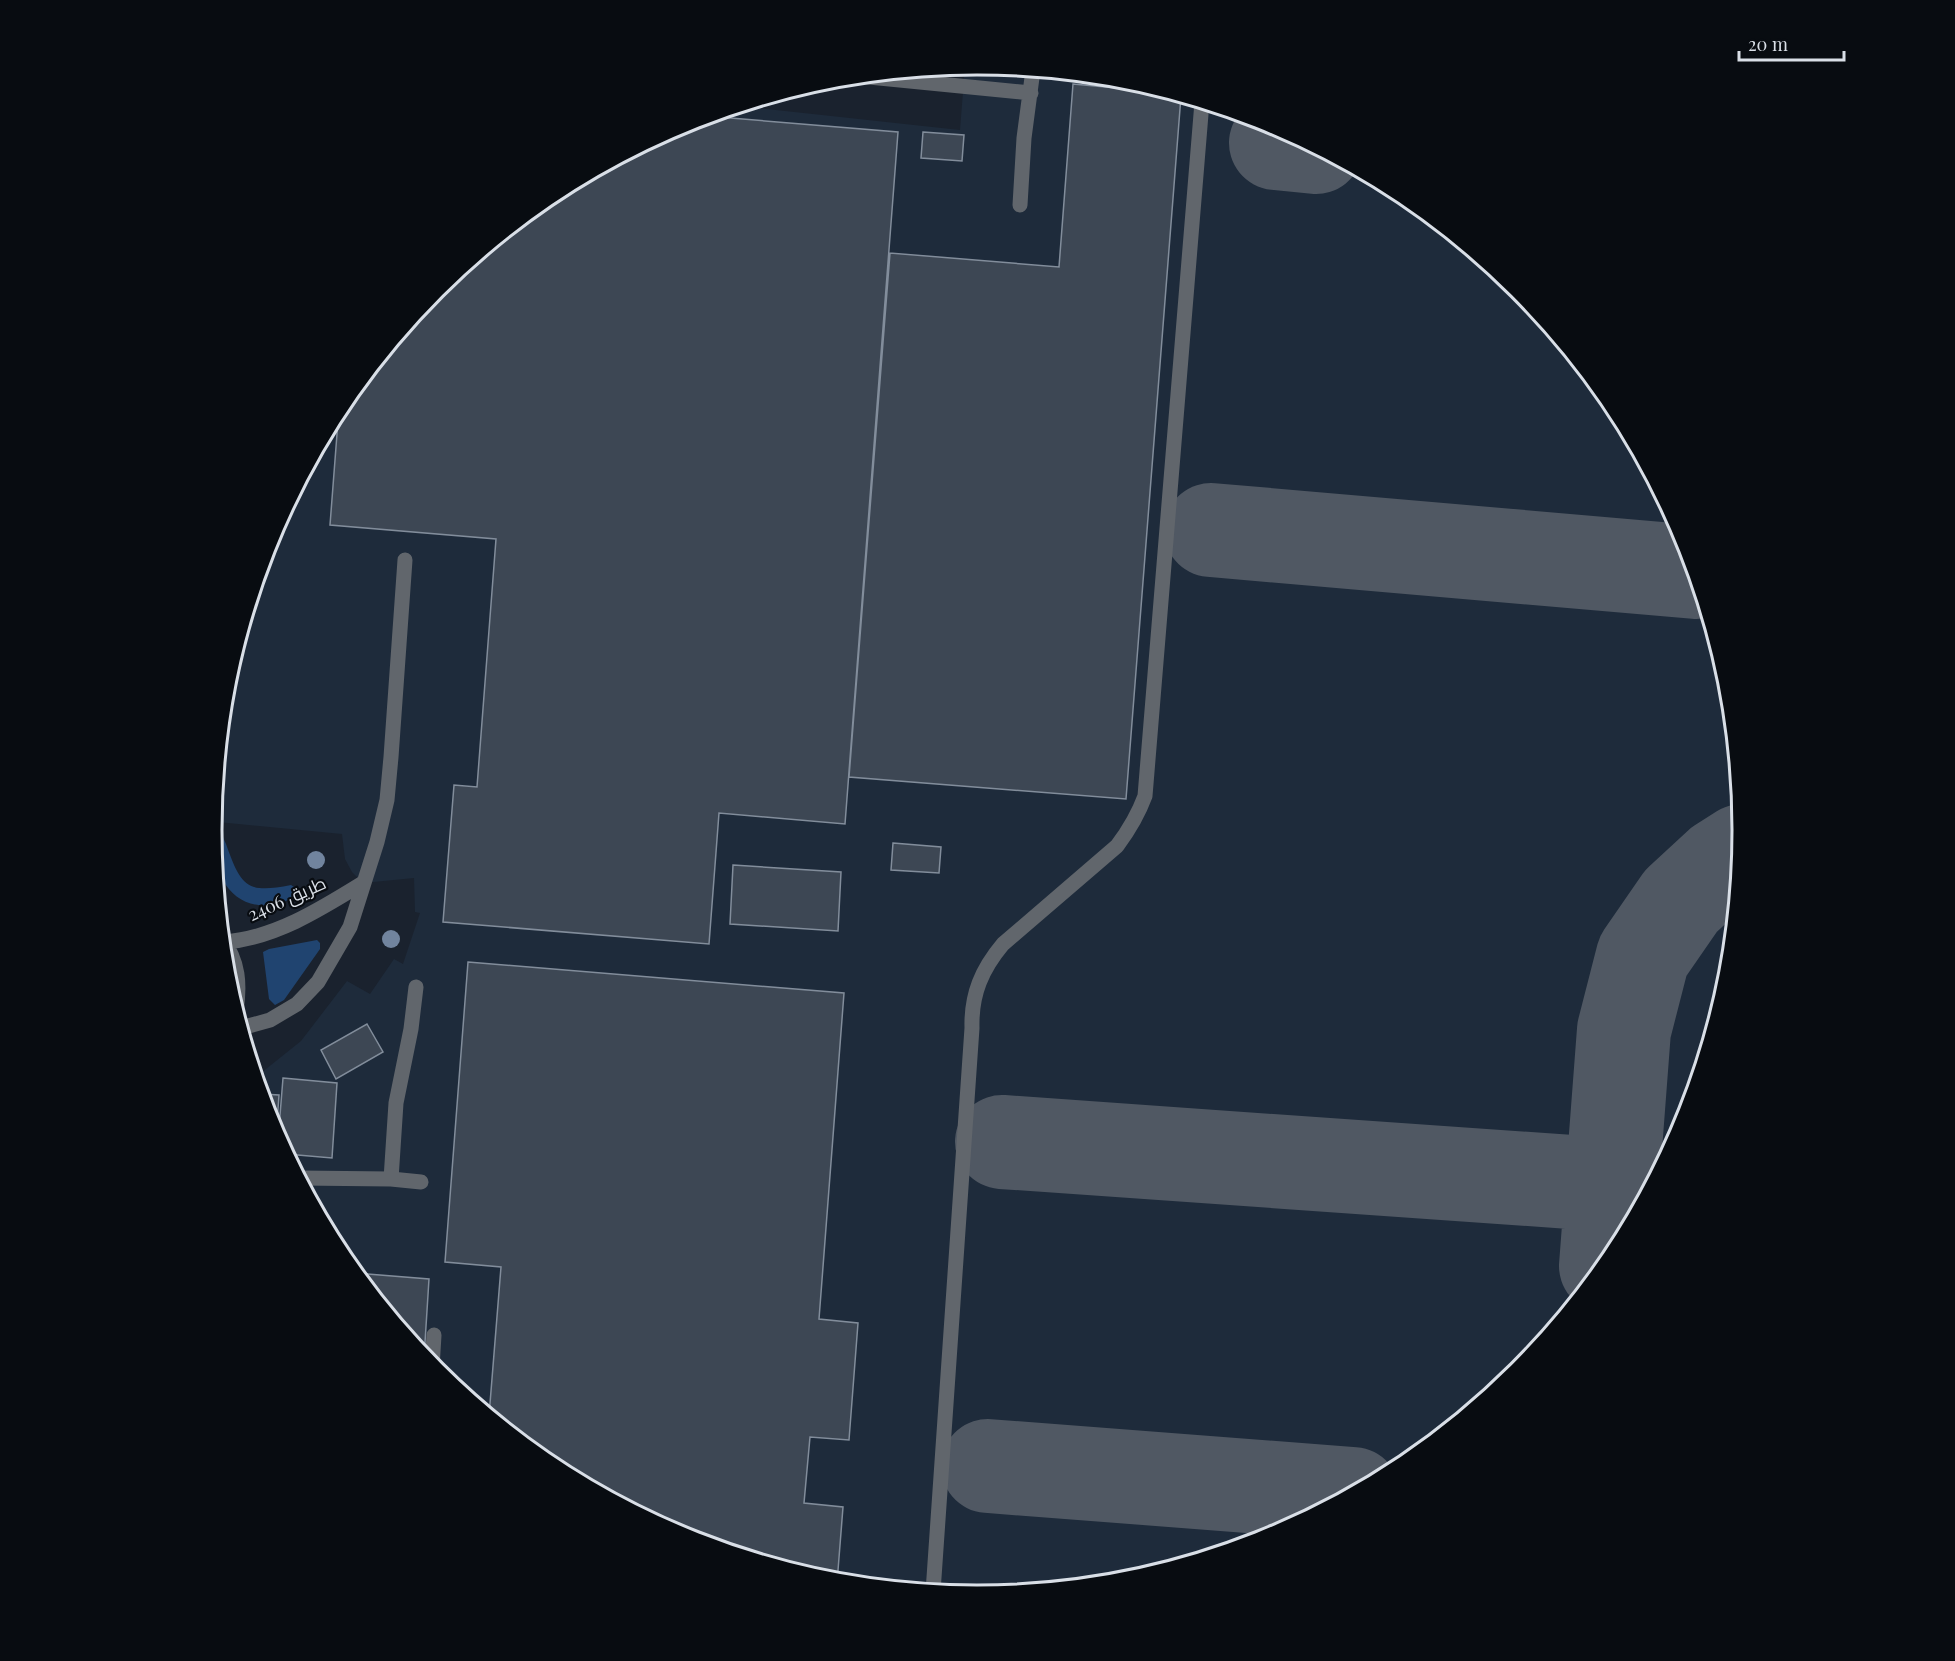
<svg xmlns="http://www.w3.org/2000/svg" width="1955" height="1661" font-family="'Playfair Display',Cairo,serif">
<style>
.built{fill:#1e2b3b}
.green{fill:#204470}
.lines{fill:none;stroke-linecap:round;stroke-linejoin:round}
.taxiway{stroke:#505863;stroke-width:94}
.building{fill:#3d4754;stroke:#828d9b;stroke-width:1.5}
.minor{stroke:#61666c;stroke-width:15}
.tree{fill:#71849e}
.labels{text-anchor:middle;stroke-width:4.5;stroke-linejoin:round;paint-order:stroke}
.street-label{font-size:18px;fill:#d9dfe7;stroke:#080c11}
.rim{fill:none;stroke:#d9dfe7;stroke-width:3}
</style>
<rect width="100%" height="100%" fill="#1a222e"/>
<!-- built -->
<path class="built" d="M 978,65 L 1127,79 L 1271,123 L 1403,194 L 1519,289 L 1615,405 L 1685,538 L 1729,681 L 1743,831 L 1729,980 L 1685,1124 L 1614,1256 L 1519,1372 L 1403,1468 L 1270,1538 L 1127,1582 L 977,1596 L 828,1582 L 684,1538 L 552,1467 L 436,1372 L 340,1256 L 270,1123 L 256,1077 L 301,1041 L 347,981 L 370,994 L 394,959 L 403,964 L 420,913 L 415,912 L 414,878 L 363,883 L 352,872 L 345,859 L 342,834 L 218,822 L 230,669 L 270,537 L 341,405 L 436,289 L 552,193 L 685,123 L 739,106 L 960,130 L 965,66 Z"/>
<!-- green -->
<path class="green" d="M 213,819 C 219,826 222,835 226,844 C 241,886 246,894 291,885 L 294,887 L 295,894 L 293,898 C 233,925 207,871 213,819 Z
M 317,940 L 320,943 L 320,949 L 284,1000 L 275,1005 L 269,999 L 263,952 L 269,949 Z"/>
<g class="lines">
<!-- taxiway -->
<path class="taxiway" d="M 1276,143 L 1316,147
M 1211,530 L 1696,572
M 1002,1142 L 1613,1185
M 1606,1266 L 1624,1030 L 1643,956 L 1681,901 L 1720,865 L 1742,851
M 988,1466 L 1353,1494"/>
</g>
<!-- building -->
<path class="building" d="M 1073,84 L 1171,93 L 1181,96 L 1126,799 L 849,777 L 890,253 L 1059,267 Z
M 706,116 L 898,132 L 845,824 L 719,813 L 709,944 L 443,922 L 454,785 L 477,787 L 496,539 L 330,525 L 339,408 L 436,289 L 552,193 L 685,123 Z
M 923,132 L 964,135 L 962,161 L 921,158 Z
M 893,843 L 941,847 L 939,873 L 891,870 Z
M 733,865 L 841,872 L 838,931 L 730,924 Z
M 468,962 L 844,993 L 819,1319 L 858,1323 L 849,1440 L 810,1437 L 804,1503 L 843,1507 L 837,1583 L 828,1582 L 684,1538 L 552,1467 L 489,1416 L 501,1267 L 445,1262 Z
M 367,1024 L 383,1052 L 336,1079 L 321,1050 Z
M 283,1078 L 337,1083 L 332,1158 L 286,1154 L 278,1140 Z
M 261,1094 L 279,1095 L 276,1136 L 270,1123 Z
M 355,1273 L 429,1279 L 424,1358 Z"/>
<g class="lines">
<!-- minor -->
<path class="minor" d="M 859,76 L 1031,93
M 1020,205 L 1024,138 L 1033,70
M 222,939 C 239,961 240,985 236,1012
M 225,942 C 275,938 321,909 363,883
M 241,1028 L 270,1020 L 297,1004 L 318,982 L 350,927 L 377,842 L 387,800 L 391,757 L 405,560
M 299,1178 L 391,1179 L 421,1182
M 391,1179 L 396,1103 L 411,1029 L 416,987
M 432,1368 L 434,1335
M 933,1592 L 972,1028 C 971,994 982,969 1003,944 L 1117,846 C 1129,830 1138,815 1145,796 L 1202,102"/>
</g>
<!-- trees -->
<g class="tree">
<circle cx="316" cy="860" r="9"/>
<circle cx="391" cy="939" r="9"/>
</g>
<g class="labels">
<!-- street labels -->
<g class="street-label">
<text transform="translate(287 899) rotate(-24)" y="6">طريق 2406</text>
</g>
</g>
<!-- crop -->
<path d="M0 0H1955V1661H0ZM222 830a755 755 0 1 1 1510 0a755 755 0 1 1-1510 0Z" fill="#080c11" fill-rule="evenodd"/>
<path class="rim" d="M222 830a755 755 0 1 1 1510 0a755 755 0 1 1-1510 0Z"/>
<!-- scale -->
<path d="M1739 51v9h105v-9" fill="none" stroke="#d9dfe7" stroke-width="3"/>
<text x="1748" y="51" font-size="18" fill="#d9dfe7" stroke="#080c11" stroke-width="4.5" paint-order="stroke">20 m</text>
</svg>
